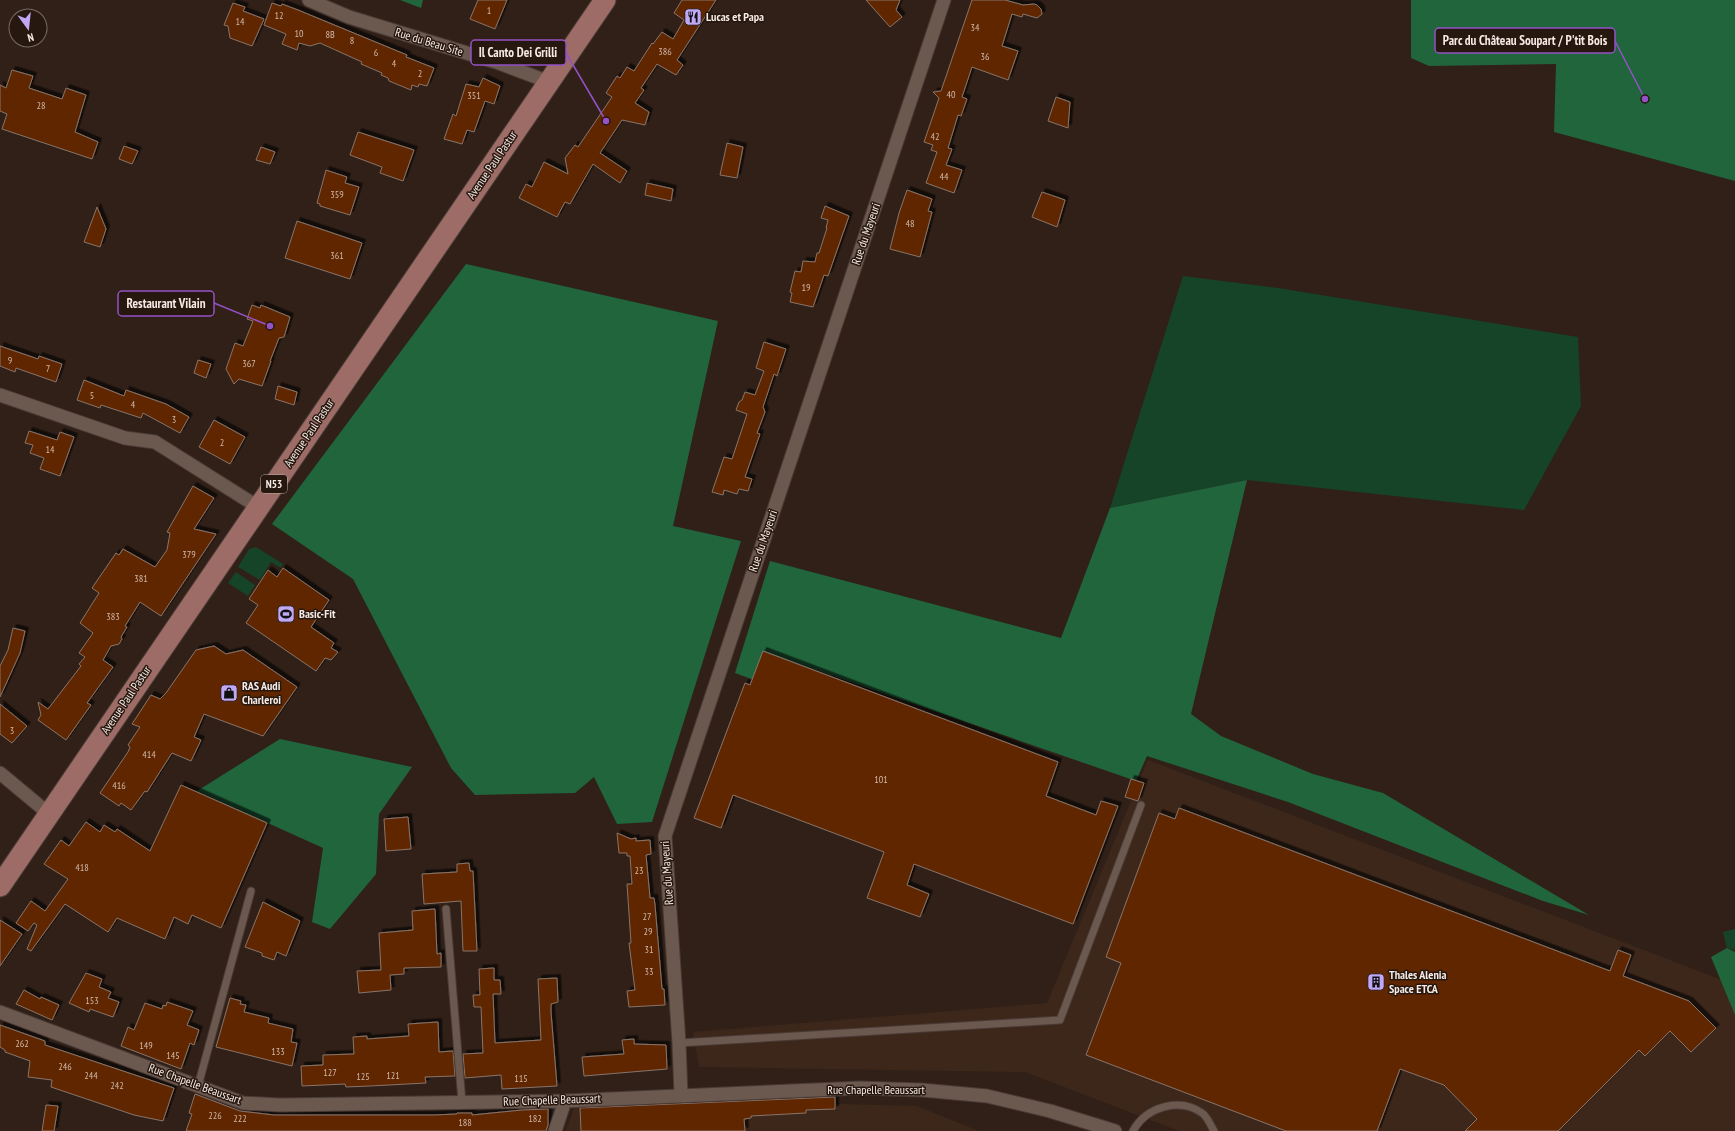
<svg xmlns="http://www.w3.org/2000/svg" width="1735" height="1131" font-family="'PT Sans Narrow',sans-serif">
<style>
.built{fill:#3d271b}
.green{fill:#164428}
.forest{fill:#20653c}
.building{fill:#612700;stroke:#88746a;filter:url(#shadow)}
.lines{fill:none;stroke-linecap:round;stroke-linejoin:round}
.service-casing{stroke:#493a35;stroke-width:9}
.minor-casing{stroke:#493a35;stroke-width:15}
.primary-casing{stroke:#493a35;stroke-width:23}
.service{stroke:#6b584e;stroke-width:7}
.minor{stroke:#6b584e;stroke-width:13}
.primary{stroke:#9e6c67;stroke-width:21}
.labels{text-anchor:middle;stroke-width:3;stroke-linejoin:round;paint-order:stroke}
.number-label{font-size:10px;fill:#d1b9ab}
.shield{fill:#26170f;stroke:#b8aba4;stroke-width:1}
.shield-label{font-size:11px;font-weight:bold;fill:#f6eae4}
.poi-label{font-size:12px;font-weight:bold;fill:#f6eae4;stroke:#26170f;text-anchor:start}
.street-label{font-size:12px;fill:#f6eae4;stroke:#26170f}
.leader{fill:none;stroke:#9452c6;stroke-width:1.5}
.callout-dot{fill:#9452c6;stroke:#26170f;stroke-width:1.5}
.callout{fill:#26170f;stroke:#9452c6;stroke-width:1.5}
.callout-label{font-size:13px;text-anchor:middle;font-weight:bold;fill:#f6eae4}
</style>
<defs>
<filter id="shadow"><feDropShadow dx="3.5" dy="-3.5" stdDeviation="0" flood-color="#0009"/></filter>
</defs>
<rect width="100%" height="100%" fill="#302018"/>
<!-- built -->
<path class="built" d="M 1148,760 L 1735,985 L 1735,1131 L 1179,1131 L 1025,1072 L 699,1067 L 693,1032 L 1047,1003 Z
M 763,1102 L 917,1106 L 979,1131 L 566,1131 L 574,1108 Z"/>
<!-- green -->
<path class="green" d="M 1183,276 L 1278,288 L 1578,337 L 1581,406 L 1524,510 L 1247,480 L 1110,508 Z
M 256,547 L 283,564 L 281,568 L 271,562 L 260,580 L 238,567 L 249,549 Z
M 236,572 L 255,585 L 248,596 L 228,583 Z
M 1735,929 L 1735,950 L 1727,948 L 1723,932 Z"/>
<!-- forest -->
<path class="forest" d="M 400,0 L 423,0 L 421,8 Z
M 1411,0 L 1735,0 L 1735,181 L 1554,132 L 1556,64 L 1429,66 L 1411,58 Z
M 466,264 L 718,321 L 673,526 L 741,541 L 652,822 L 617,824 L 594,777 L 575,793 L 475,795 L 451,768 L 353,579 L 272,524 Z
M 1247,480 L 1191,714 L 1221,736 L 1313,774 L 1383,793 L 1589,915 L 1543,901 L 1288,802 L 1147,756 L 1136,781 L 790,661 L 778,689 L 735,673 L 770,561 L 1061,638 L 1110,508 Z
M 280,739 L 412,767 L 379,814 L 376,874 L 330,929 L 312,922 L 323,848 L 197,791 Z
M 1727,948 L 1735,952 L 1735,1015 L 1711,957 Z"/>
<!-- building -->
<path class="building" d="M 478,0 L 507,0 L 495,29 L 470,19 Z
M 682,0 L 716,0 L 677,60 L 683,65 L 676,75 L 657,64 L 641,88 L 644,90 L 635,103 L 649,112 L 645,125 L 622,120 L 600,153 L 627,171 L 620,183 L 593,164 L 570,204 L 565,202 L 557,217 L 519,198 L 526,184 L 532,187 L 544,162 L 568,174 L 565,158 L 575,145 L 578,147 L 612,97 L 606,93 L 617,76 L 620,78 L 627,67 L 634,71 L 652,43 L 653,44 L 662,32 L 673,39 L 684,20 L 674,13 Z
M 866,0 L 900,0 L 896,10 L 902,17 L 890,27 Z
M 972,0 L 1005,0 L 1023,5 L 1034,4 L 1037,5 L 1041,9 L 1042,14 L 1037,18 L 1023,14 L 1022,17 L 1012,14 L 1002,46 L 1018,51 L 1008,80 L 972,67 L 962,97 L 967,99 L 961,116 L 958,115 L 948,148 L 952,149 L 946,165 L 962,170 L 954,193 L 926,183 L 937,152 L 931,150 L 933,145 L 924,142 L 939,98 L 933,92 L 941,91 Z
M 233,3 L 245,7 L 243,11 L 264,19 L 252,46 L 230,38 L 228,26 L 224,25 Z
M 272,3 L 281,6 L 282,4 L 298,10 L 407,55 L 406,57 L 434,68 L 427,86 L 419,84 L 418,87 L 412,85 L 411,90 L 389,81 L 388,78 L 381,75 L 382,73 L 361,64 L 362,62 L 320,43 L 310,46 L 299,43 L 297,50 L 282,44 L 286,34 L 264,25 Z
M 12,70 L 33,76 L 29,88 L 62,99 L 66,88 L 86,95 L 75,132 L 98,142 L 92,159 L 2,129 L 7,114 L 0,111 L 0,85 L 6,88 Z
M 483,78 L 500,86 L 494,104 L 485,101 L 474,132 L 467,130 L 462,144 L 444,139 L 453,114 L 456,116 L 466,84 L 479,87 Z
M 1056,97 L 1070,102 L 1068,128 L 1048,121 Z
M 358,132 L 414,150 L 403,181 L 380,173 L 382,167 L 350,155 Z
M 727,143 L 743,147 L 737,178 L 720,175 Z
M 124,146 L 138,151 L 132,164 L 119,159 Z
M 261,147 L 275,152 L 270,164 L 256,160 Z
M 326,170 L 347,177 L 345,183 L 359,187 L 350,215 L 320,206 L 320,204 L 317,203 Z
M 647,183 L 673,189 L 671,201 L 645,195 Z
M 907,190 L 932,199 L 928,211 L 932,212 L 920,257 L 890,249 L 899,213 Z
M 1042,192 L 1065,200 L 1057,227 L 1032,217 Z
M 825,206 L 849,216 L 828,276 L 824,275 L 813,307 L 790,302 L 792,293 L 790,292 L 795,271 L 801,272 L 803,261 L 815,262 L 817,253 L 819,253 L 827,228 L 826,228 L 828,220 L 821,218 Z
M 97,207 L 106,229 L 100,247 L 84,242 Z
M 297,221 L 362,243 L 350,279 L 285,258 Z
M 252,305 L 260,308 L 261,305 L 290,317 L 284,337 L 279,338 L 270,361 L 271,361 L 262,386 L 239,379 L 234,384 L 226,369 L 235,343 L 243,346 L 253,321 L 247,319 Z
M 764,342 L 786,349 L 777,376 L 774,374 L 763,407 L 765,412 L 757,433 L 760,434 L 745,477 L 752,479 L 748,491 L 739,489 L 737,494 L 724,490 L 723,495 L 712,492 L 724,457 L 732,459 L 747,414 L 736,410 L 739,402 L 742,400 L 745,392 L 755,395 L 764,371 L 756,368 Z
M 0,346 L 38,359 L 39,356 L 62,364 L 56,382 L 16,368 L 15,372 L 0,366 Z
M 198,360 L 211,364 L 206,378 L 194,373 Z
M 84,380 L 124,396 L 126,390 L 166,404 L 189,417 L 180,433 L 143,413 L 141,418 L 101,405 L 100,408 L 77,400 Z
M 278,386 L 297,392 L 294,405 L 275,399 Z
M 214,420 L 245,437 L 230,464 L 199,447 Z
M 29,431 L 57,440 L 60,432 L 74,437 L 60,476 L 40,469 L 44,458 L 30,453 L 33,445 L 25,443 Z
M 193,486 L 214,498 L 194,529 L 216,534 L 161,616 L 140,602 L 125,626 L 127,627 L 121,637 L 122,639 L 119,644 L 111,646 L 103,660 L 113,667 L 87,703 L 91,705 L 66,740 L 38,720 L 41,715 L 38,702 L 48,709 L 81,666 L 79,664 L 85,657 L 79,653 L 93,633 L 80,623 L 99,593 L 92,588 L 116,553 L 119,555 L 123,549 L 155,567 L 167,550 L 170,533 L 167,532 Z
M 283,568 L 329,600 L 311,627 L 334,643 L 331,648 L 338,652 L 331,660 L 325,658 L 316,671 L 246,623 L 258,605 L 249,599 L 268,570 L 277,577 Z
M 13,628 L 25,631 L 20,653 L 0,697 L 0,666 L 8,650 Z
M 214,646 L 226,654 L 243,650 L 297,687 L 263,736 L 204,714 L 194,737 L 201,740 L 191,761 L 172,753 L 147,792 L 145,791 L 131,810 L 121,803 L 119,806 L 100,793 L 128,752 L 130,747 L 128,745 L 140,727 L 132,724 L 151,695 L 160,699 L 166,693 L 196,650 Z
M 763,651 L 1058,762 L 1046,796 L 1096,815 L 1101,801 L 1118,806 L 1073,924 L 914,864 L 907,885 L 929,894 L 920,917 L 867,898 L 884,852 L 733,795 L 721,828 L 694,818 L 745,683 L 750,685 Z
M 0,704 L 27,726 L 12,743 L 0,734 Z
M 1131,779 L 1144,783 L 1138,801 L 1125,797 Z
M 181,785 L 267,823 L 221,928 L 192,915 L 188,924 L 174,917 L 165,939 L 117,918 L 108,932 L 65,904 L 31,951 L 27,949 L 37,925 L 34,923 L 28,931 L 16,923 L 31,901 L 45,911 L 68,879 L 44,864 L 61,840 L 69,846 L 86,822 L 100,832 L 104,825 L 115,832 L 117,829 L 150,851 Z
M 1179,808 L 1610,971 L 1618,950 L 1631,955 L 1623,976 L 1689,1001 L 1716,1028 L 1691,1052 L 1670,1031 L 1645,1056 L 1639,1050 L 1558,1131 L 1465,1131 L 1477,1119 L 1444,1085 L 1400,1069 L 1377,1131 L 1286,1131 L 1086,1055 L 1121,963 L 1106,957 L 1159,813 L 1175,819 Z
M 408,817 L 411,849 L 386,851 L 384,819 Z
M 617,833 L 631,839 L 636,838 L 636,841 L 650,840 L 651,854 L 646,855 L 650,898 L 654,898 L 655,905 L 662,989 L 664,989 L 665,1005 L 629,1007 L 627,991 L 635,990 L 629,943 L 631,943 L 627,884 L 632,884 L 630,856 L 627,856 L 627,853 L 619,853 Z
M 469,863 L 470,871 L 473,871 L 477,951 L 463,951 L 461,901 L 424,904 L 422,874 L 457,872 L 457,864 Z
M 263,902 L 300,921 L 286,956 L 277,952 L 274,960 L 262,956 L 262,953 L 245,947 Z
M 435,909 L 437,954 L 441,953 L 441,967 L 404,968 L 404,974 L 390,975 L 391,990 L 359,993 L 357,971 L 381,970 L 379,933 L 413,930 L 412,911 Z
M 0,920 L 22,934 L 0,966 Z
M 494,968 L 494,980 L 500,980 L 501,994 L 493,994 L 495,1043 L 541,1040 L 538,979 L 557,978 L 558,1002 L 551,1004 L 551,1012 L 557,1086 L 502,1089 L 501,1075 L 465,1078 L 463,1054 L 483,1053 L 481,1007 L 474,1007 L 473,995 L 480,995 L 479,969 Z
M 86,973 L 102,979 L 99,987 L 111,992 L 108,998 L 119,1002 L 113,1017 L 90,1009 L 89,1012 L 69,1003 Z
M 24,990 L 40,999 L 41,997 L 59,1005 L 52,1020 L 16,1004 Z
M 230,998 L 241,1001 L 240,1004 L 246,1005 L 244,1012 L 269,1018 L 268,1023 L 293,1029 L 291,1042 L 297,1043 L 292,1066 L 216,1047 Z
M 167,1002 L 193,1011 L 187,1025 L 199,1030 L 194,1045 L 190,1043 L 181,1069 L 121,1046 L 128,1027 L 134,1030 L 145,1003 L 162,1009 L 163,1005 L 166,1006 Z
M 438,1022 L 439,1052 L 453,1051 L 455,1076 L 425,1077 L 426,1083 L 370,1086 L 346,1087 L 345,1084 L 302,1086 L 301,1066 L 323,1065 L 323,1055 L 354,1054 L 353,1037 L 367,1036 L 367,1039 L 409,1036 L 408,1024 Z
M 0,1025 L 45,1041 L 45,1045 L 174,1088 L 163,1121 L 134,1115 L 51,1087 L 52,1080 L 28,1077 L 30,1061 L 5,1052 L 5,1050 L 0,1047 Z
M 634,1039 L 634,1044 L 666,1045 L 667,1069 L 584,1076 L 582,1057 L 624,1054 L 622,1040 Z
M 195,1094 L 240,1111 L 274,1115 L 434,1115 L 457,1114 L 457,1113 L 472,1113 L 472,1115 L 522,1110 L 548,1109 L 548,1125 L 546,1131 L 186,1131 L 192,1114 L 189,1113 Z
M 835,1097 L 835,1109 L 806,1110 L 806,1113 L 751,1116 L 751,1118 L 744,1119 L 745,1131 L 581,1131 L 580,1108 Z
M 46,1105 L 58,1106 L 54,1131 L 42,1131 Z"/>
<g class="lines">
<defs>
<path id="service" d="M 446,909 L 462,1102
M 679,1043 L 1060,1020 L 1141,805
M 198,1086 L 251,891
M 1133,1131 C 1146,1107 1179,1097 1202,1113 C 1207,1116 1211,1126 1214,1131"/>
<path id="minor" d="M 309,0 L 349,17 L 496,62 L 549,82
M 0,395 L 125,438 L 155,442 L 258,507
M 0,773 L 48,813
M 0,1012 L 243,1103 L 280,1105 L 565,1101 L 860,1088 L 922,1090 L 987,1096 L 1050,1111 L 1115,1131
M 681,1095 L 679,1043 L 665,836 L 944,0
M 555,1131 L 565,1101"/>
<path id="primary" d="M 0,886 L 605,0"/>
</defs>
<!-- service casing -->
<use href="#service" class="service-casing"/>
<!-- minor casing -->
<use href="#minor" class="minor-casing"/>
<!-- primary casing -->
<use href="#primary" class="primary-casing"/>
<!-- service -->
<use href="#service" class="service"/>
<!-- minor -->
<use href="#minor" class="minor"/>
<!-- primary -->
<use href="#primary" class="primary"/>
</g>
<!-- icons -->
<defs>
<symbol id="restaurant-square" viewBox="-11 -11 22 22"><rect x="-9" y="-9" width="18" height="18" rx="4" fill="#c0a8f4" stroke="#26170f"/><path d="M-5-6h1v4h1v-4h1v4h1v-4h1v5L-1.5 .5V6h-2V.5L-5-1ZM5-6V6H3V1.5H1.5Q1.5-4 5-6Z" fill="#111"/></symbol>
<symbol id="stadium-square" viewBox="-11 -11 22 22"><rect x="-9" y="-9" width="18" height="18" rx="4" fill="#c0a8f4" stroke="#26170f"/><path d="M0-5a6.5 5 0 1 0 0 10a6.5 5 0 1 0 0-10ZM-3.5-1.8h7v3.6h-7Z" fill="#111"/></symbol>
<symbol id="shop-square" viewBox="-11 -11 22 22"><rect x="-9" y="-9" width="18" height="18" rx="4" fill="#c0a8f4" stroke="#26170f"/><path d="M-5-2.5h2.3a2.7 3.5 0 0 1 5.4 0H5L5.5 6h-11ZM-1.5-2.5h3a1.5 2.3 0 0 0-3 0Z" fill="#111"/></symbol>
<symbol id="building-square" viewBox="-11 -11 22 22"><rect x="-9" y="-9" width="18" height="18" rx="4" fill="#c0a8f4" stroke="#26170f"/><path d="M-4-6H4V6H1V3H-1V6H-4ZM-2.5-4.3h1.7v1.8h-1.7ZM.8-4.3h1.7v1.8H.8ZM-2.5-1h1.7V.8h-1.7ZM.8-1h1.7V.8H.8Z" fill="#111"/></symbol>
</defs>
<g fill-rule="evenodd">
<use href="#restaurant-square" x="683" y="7" width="20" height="20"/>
<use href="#stadium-square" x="276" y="604" width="20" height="20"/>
<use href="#shop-square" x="219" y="683" width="20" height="20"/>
<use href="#building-square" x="1366" y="972" width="20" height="20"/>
</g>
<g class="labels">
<!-- number labels -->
<g class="number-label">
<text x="489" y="14">1</text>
<text x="279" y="19">12</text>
<text x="240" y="25">14</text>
<text x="975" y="31">34</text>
<text x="299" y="37">10</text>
<text x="330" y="38">8B</text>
<text x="352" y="44">8</text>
<text x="665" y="55">386</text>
<text x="376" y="56">6</text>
<text x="985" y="60">36</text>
<text x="394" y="67">4</text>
<text x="420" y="77">2</text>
<text x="951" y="98">40</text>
<text x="474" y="99">351</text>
<text x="41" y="109">28</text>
<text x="935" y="140">42</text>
<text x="944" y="180">44</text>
<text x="337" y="198">359</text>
<text x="910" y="227">48</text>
<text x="337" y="259">361</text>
<text x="806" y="291">19</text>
<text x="10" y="364">9</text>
<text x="249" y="367">367</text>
<text x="48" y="372">7</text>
<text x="92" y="399">5</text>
<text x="133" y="408">4</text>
<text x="174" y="423">3</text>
<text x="222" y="446">2</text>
<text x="50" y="453">14</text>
<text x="189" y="558">379</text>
<text x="141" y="582">381</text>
<text x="113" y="620">383</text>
<text x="12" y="734">3</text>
<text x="149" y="758">414</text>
<text x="881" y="783">101</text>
<text x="119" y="789">416</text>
<text x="82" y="871">418</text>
<text x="639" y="874">23</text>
<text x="647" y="920">27</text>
<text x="648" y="935">29</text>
<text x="649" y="953">31</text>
<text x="649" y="975">33</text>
<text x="92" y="1004">153</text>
<text x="22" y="1047">262</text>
<text x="146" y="1049">149</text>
<text x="278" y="1055">133</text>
<text x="173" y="1059">145</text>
<text x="65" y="1070">246</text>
<text x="330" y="1076">127</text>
<text x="91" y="1079">244</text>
<text x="393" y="1079">121</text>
<text x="363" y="1080">125</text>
<text x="521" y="1082">115</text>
<text x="117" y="1089">242</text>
<text x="215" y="1119">226</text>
<text x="240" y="1122">222</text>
<text x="535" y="1122">182</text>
<text x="465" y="1126">188</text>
</g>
<!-- shield labels -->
<rect class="shield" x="261" y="475" width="26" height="18" rx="3"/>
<g class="shield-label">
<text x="274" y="488">N53</text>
</g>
<!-- poi labels -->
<g class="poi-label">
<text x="706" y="21">Lucas et Papa</text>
<text x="299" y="618">Basic-Fit</text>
<text x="242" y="690">RAS Audi<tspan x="242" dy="14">Charleroi</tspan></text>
<text x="1389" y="979">Thales Alenia<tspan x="1389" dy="14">Space ETCA</tspan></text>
</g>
<!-- street labels -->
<g class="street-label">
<text transform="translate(429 42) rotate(17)" y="4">Rue du Beau Site</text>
<text transform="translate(492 165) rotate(-56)" y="4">Avenue Paul Pastur</text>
<text transform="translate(866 234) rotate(-71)" y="4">Rue du Mayeuri</text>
<text transform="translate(309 433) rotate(-56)" y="4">Avenue Paul Pastur</text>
<text transform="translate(763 541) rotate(-71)" y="4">Rue du Mayeuri</text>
<text transform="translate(126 700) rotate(-56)" y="4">Avenue Paul Pastur</text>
<text transform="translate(667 873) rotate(-94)" y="4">Rue du Mayeuri</text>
<text transform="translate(195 1084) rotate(20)" y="4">Rue Chapelle Beaussart</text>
<text x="876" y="1094">Rue Chapelle Beaussart</text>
<text transform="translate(552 1100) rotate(-2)" y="4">Rue Chapelle Beaussart</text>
</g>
</g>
<!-- callouts -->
<path class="leader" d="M1645 99L1615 41M606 121L566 53M270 326L214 303"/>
<g class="callout-dot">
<circle cx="1645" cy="99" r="4"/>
<circle cx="606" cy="121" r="4"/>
<circle cx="270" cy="326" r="4"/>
</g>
<g class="callout">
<rect x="1435" y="28" width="180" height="25" rx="4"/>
<rect x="471" y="40" width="95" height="25" rx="4"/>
<rect x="118" y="291" width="96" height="25" rx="4"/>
</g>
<g class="callout-label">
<text x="1525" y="45">Parc du Château Soupart / P'tit Bois</text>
<text x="518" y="57">Il Canto Dei Grilli</text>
<text x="166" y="308">Restaurant Vilain</text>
</g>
<!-- north arrow -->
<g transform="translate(28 28) rotate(165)"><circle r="19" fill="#26170f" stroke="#796b64"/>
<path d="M0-3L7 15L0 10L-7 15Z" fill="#c0a8f4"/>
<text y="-6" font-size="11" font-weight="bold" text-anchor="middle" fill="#f6eae4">N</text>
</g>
</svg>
